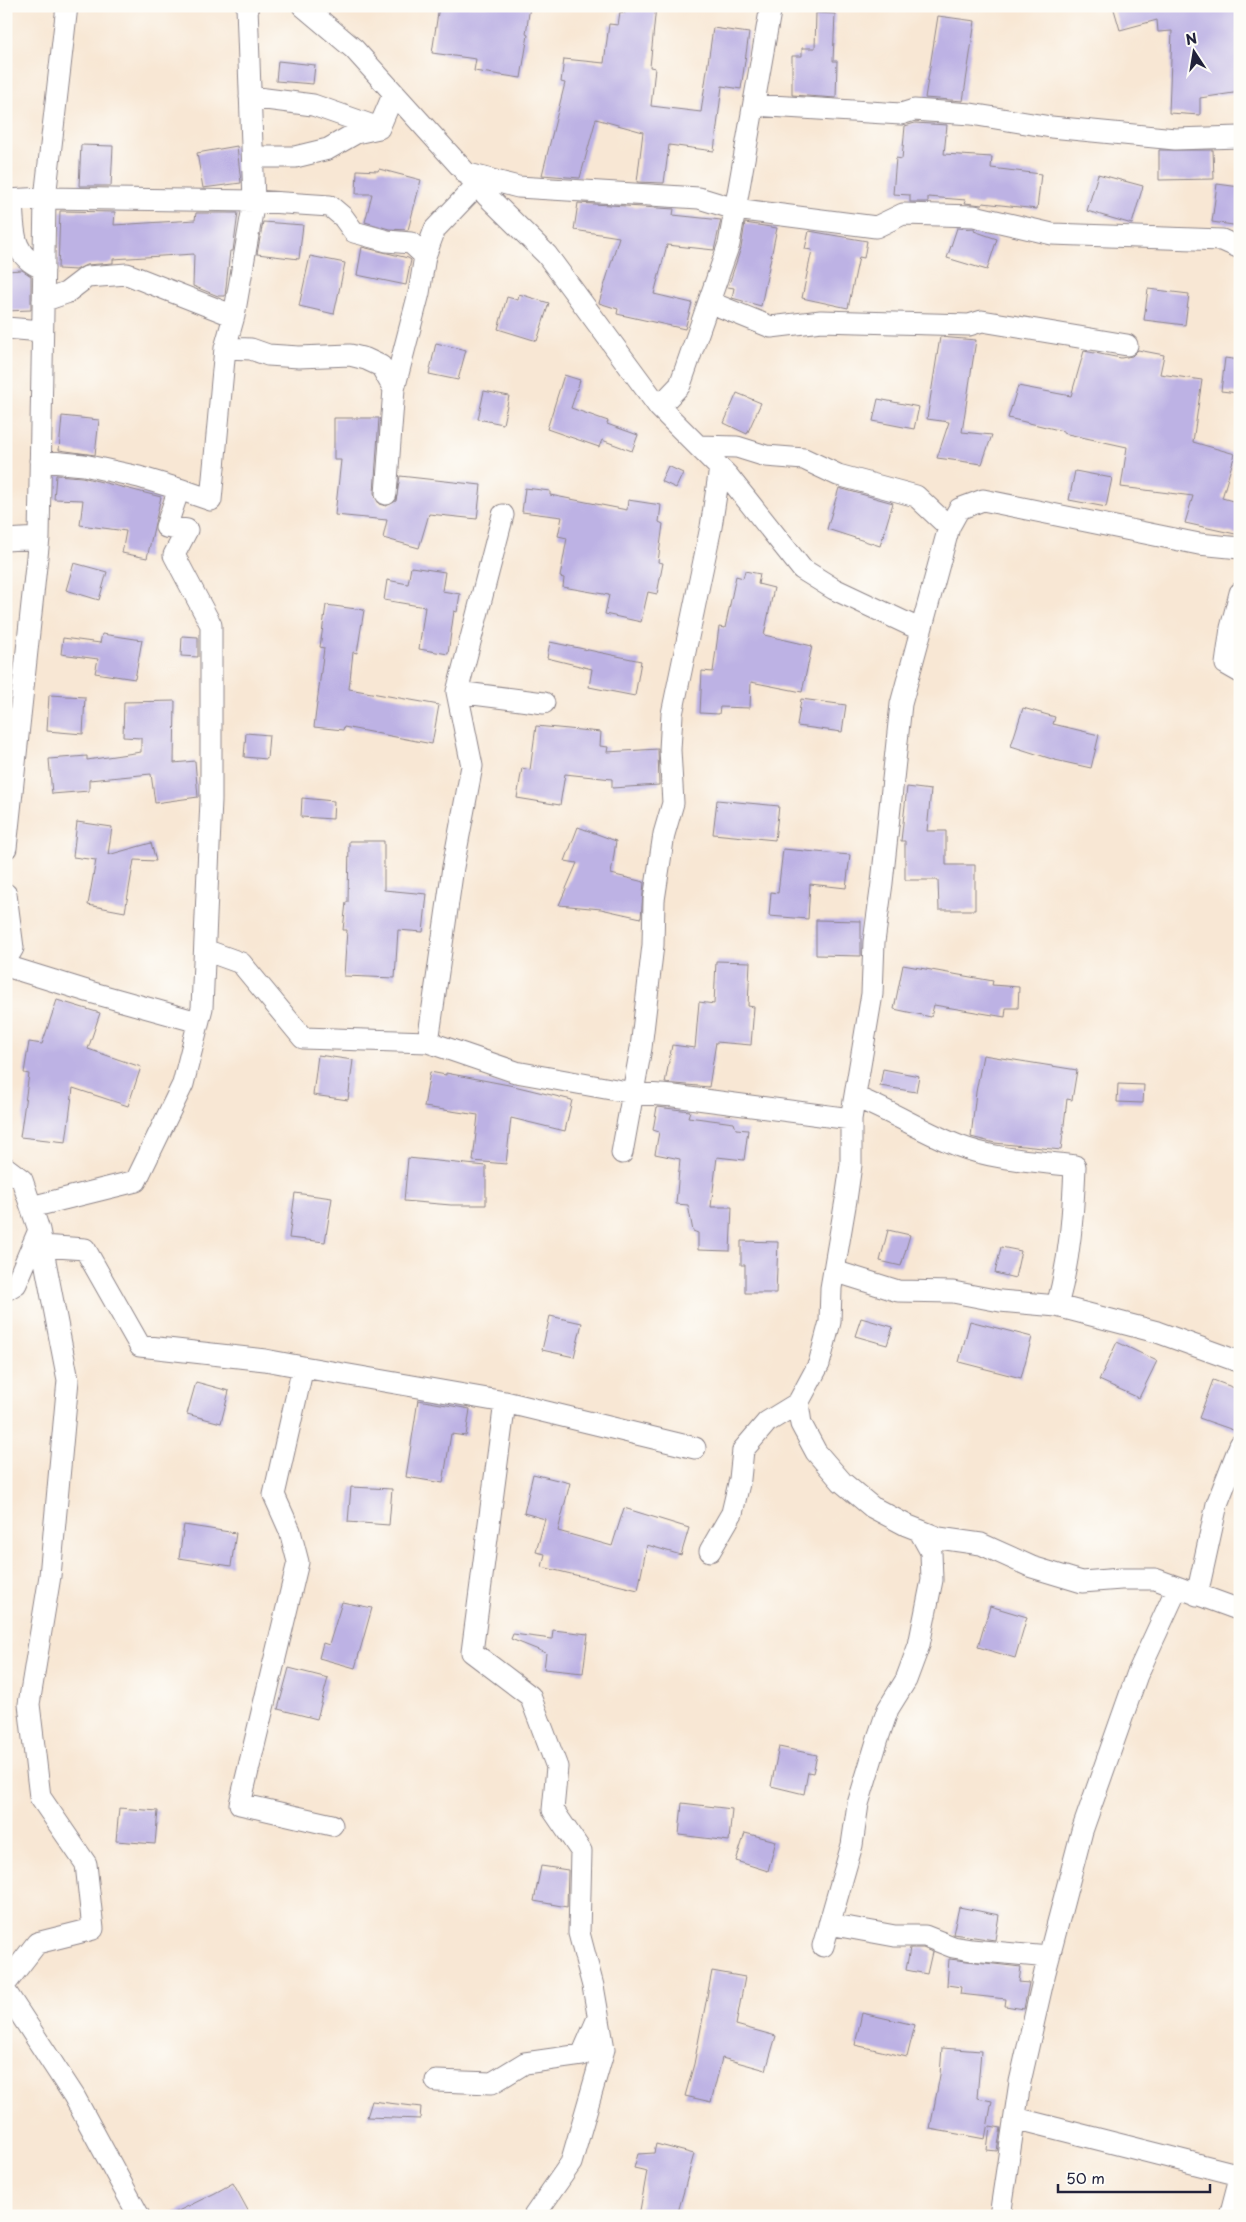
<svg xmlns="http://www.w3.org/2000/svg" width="1246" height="2222" font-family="'Playpen Sans',sans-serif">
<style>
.building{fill:#bdb2e4}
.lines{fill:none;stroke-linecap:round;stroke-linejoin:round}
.street-casing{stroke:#8d8488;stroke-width:23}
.street{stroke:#fff;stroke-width:21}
</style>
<rect width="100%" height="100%" fill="#fdfcf7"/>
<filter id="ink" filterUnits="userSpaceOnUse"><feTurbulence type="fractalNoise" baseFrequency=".02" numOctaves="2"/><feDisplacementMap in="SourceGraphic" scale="10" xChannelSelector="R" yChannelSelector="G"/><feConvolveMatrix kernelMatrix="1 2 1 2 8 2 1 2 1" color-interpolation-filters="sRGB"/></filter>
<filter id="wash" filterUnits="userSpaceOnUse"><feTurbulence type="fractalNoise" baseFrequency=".0096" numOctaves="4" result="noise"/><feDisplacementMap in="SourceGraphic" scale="20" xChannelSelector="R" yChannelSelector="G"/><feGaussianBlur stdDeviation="1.12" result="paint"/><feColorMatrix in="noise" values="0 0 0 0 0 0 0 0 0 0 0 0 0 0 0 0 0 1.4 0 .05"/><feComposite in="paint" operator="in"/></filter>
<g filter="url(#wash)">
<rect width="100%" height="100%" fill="#f8e7d4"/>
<g id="blocks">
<!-- building -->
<path class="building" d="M 439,6 L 530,6 L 526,34 L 528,35 L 521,78 L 474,71 L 476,59 L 432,53 Z
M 626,6 L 656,6 L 650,67 L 655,68 L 651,106 L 701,112 L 713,28 L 749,33 L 741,89 L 722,86 L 714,151 L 669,145 L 664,183 L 637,182 L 643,132 L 596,119 L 580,178 L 542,175 L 565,83 L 561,82 L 564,59 L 604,63 L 609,24 L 618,25 L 620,12 L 625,13 Z
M 1113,6 L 1240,6 L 1240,92 L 1200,98 L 1200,115 L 1169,113 L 1172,31 L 1158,32 L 1157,20 L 1120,30 Z
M 816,13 L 835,14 L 833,61 L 837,61 L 836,98 L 792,95 L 792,56 L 802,56 L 802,48 L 815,48 Z
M 938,16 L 975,21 L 963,101 L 925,98 Z
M 278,61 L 315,65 L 313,84 L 276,81 Z
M 915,123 L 947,125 L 944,154 L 992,157 L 991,168 L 1041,174 L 1037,209 L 983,203 L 982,205 L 965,203 L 966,200 L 928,197 L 928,202 L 910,202 L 910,195 L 893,194 L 896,158 L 902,159 L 905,126 Z
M 81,145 L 113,146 L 111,186 L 79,186 Z
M 237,146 L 241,183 L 203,188 L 197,153 Z
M 1159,150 L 1213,150 L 1214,179 L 1159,180 Z
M 379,169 L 421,180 L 408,230 L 389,229 L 365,222 L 372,194 L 356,194 L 357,170 L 378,171 Z
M 1098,174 L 1143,186 L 1132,224 L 1087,211 Z
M 1217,184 L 1240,187 L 1240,226 L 1212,222 Z
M 578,203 L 674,209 L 673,215 L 721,220 L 714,250 L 667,245 L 654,294 L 692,303 L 685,329 L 617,314 L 618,309 L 599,303 L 619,237 L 574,230 Z
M 60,211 L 115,212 L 114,225 L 195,220 L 196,213 L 238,213 L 233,251 L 230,251 L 225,296 L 218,296 L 193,286 L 194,254 L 113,259 L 113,263 L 86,265 L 76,270 L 58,269 Z
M 263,222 L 303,225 L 299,259 L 257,254 Z
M 745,223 L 777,228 L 761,306 L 732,298 L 734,288 L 728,287 L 741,248 Z
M 957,228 L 975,229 L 974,231 L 997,239 L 987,270 L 947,258 Z
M 809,231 L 867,241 L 864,258 L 859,257 L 848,308 L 802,298 L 812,250 L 805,249 Z
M 362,247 L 408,258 L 411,260 L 406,285 L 357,275 Z
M 310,256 L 345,263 L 334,314 L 299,306 Z
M 22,270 L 31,276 L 31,310 L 6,311 L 6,271 Z
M 1148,289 L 1189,294 L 1185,325 L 1144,320 Z
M 519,294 L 549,303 L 537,341 L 498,329 L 507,297 L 518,300 Z
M 940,337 L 976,340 L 962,432 L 992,435 L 982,464 L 937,458 L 949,422 L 927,419 Z
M 436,343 L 466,350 L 458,380 L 429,374 Z
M 1138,350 L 1164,355 L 1160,374 L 1202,380 L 1193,442 L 1235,454 L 1222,498 L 1240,503 L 1240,535 L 1185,523 L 1193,496 L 1121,487 L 1127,447 L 1063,433 L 1063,431 L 1008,418 L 1018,386 L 1071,396 L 1084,351 L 1121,358 L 1132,356 Z
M 1225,358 L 1240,360 L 1238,393 L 1221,391 Z
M 564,375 L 580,380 L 571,408 L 608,421 L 607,424 L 638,435 L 632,451 L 602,440 L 599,447 L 547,429 Z
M 484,391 L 509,396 L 503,424 L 478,419 Z
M 737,393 L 761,403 L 747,434 L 724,423 Z
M 878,399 L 919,407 L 914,429 L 873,421 Z
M 62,416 L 99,420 L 95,455 L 59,450 Z
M 334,418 L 379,418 L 374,493 L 379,504 L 386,506 L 396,501 L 400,476 L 481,485 L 477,519 L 429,514 L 419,548 L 383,538 L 387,520 L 335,515 L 341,460 L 334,460 Z
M 668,466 L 683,473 L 676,488 L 661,481 Z
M 1075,471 L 1112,478 L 1106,507 L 1069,500 Z
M 56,475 L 82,477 L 161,497 L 147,558 L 122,553 L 126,531 L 80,525 L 83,500 L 54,499 Z
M 525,488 L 550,491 L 550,495 L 627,510 L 628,500 L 661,505 L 659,522 L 663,524 L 658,562 L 663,563 L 657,594 L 648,592 L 641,622 L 605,614 L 609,595 L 563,587 L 564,578 L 560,577 L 567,538 L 558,536 L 562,517 L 522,512 Z
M 839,488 L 893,503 L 880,546 L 827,529 Z
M 74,563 L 107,572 L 99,600 L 66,590 Z
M 411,567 L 445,572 L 442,591 L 460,594 L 457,612 L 454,611 L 448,654 L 419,649 L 425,607 L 384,600 L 387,580 L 408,584 Z
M 745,571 L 760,574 L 758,584 L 774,588 L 764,635 L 812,646 L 802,692 L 751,682 L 750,708 L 720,707 L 719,714 L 700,713 L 702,671 L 713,672 L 719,627 L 725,628 L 736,576 L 743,578 Z
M 326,605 L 364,610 L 357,653 L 353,652 L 349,689 L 439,705 L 432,744 L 344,727 L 343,730 L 314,727 L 324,648 L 320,647 Z
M 102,634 L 142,640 L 135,679 L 95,673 L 98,659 L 61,654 L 63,638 L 100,643 Z
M 182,636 L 198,637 L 198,657 L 181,656 Z
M 550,642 L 641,661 L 635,696 L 589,687 L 592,669 L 547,658 Z
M 49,695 L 85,697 L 83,734 L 47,731 Z
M 801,699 L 846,705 L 842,732 L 797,726 Z
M 175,701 L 174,763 L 195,761 L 198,797 L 155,803 L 151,774 L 89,780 L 89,791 L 52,794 L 49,759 L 87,756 L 87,760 L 141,752 L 141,738 L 123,737 L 124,702 Z
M 1023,708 L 1055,717 L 1053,724 L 1099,735 L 1091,768 L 1055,760 L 1011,746 Z
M 536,726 L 601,732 L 600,746 L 608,747 L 607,752 L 658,749 L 659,785 L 612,788 L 612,779 L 565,774 L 560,805 L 517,798 L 522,768 L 530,770 Z
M 246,733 L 269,735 L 267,759 L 244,757 Z
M 907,787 L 931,790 L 927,831 L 946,831 L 946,865 L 975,865 L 975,910 L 939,910 L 938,880 L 905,880 L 905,841 L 901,841 Z
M 302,798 L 334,801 L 333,819 L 301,817 Z
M 717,800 L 779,806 L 775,840 L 713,834 Z
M 77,822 L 112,827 L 108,855 L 151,843 L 156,861 L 134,860 L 125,912 L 88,905 L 96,860 L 73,857 Z
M 578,827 L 616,841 L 611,874 L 644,882 L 641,918 L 601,909 L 559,905 L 577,863 L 565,861 Z
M 349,841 L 384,841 L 384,890 L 427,894 L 423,932 L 398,930 L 395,978 L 344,976 L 347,930 L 343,930 L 346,902 L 348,902 Z
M 783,849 L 850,855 L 846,888 L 810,884 L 808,919 L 769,916 L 771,892 L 778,893 Z
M 816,920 L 861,921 L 861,956 L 816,955 Z
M 716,961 L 750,962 L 748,1006 L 754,1007 L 751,1045 L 716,1042 L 709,1087 L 665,1083 L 672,1045 L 695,1048 L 699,1002 L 714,1004 Z
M 903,965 L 993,981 L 992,985 L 1019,987 L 1018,1008 L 1006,1008 L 1005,1017 L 934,1005 L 931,1017 L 894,1009 Z
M 57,1000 L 100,1013 L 88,1049 L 141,1067 L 128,1106 L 73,1088 L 66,1142 L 20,1137 L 29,1074 L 24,1073 L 29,1042 L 42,1044 Z
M 318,1055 L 353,1060 L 348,1100 L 313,1095 Z
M 983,1055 L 1077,1070 L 1072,1100 L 1067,1099 L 1061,1150 L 995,1143 L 971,1137 L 976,1092 Z
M 883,1069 L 919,1076 L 916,1092 L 880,1086 Z
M 430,1072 L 446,1075 L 446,1073 L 514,1086 L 572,1100 L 565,1131 L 511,1118 L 506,1164 L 473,1161 L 478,1115 L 424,1107 Z
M 1118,1084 L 1144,1085 L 1143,1103 L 1117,1102 Z
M 657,1107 L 690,1111 L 688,1117 L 734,1123 L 736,1129 L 748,1130 L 744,1160 L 717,1157 L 711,1207 L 732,1207 L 730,1251 L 698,1250 L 698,1233 L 693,1231 L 688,1205 L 676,1204 L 680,1159 L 655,1154 L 659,1132 L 653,1130 Z
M 408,1158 L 486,1166 L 486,1205 L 451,1205 L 404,1201 Z
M 295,1193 L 332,1198 L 325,1242 L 289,1238 Z
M 888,1230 L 910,1235 L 901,1266 L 880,1261 Z
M 741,1241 L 778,1242 L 776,1293 L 745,1293 L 745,1265 L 741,1265 Z
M 1001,1247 L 1021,1251 L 1015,1278 L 995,1273 Z
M 550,1316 L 582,1323 L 574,1357 L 542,1350 Z
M 861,1318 L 893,1327 L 887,1345 L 855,1336 Z
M 970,1321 L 1032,1337 L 1021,1378 L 959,1362 Z
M 1117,1342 L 1157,1361 L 1139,1398 L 1099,1380 Z
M 1213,1380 L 1240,1390 L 1240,1420 L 1236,1431 L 1199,1418 Z
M 196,1382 L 229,1391 L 221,1423 L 187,1414 Z
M 418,1400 L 470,1409 L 466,1436 L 451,1434 L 443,1483 L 406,1477 Z
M 533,1474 L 570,1483 L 558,1531 L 612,1546 L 624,1508 L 689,1528 L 681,1555 L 647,1545 L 638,1590 L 542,1567 L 545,1554 L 536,1552 L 545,1519 L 524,1513 Z
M 351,1487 L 392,1489 L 389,1525 L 348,1522 Z
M 184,1525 L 236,1533 L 231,1566 L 179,1558 Z
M 342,1602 L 372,1608 L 355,1668 L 319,1658 L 323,1643 L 329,1645 Z
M 990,1606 L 1027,1617 L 1015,1658 L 978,1647 Z
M 553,1630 L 588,1634 L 583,1673 L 544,1669 L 546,1653 L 511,1639 L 513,1634 L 552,1639 Z
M 289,1668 L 328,1678 L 317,1719 L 278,1709 Z
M 779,1747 L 817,1755 L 813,1773 L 808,1772 L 804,1794 L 771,1786 Z
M 682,1803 L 732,1809 L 729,1841 L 679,1835 Z
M 119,1808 L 158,1811 L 155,1844 L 116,1841 Z
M 745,1833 L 776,1841 L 768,1871 L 736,1861 Z
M 541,1866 L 568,1870 L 567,1907 L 534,1901 Z
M 959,1907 L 999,1915 L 995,1940 L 953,1934 Z
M 910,1948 L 923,1948 L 932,1952 L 927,1974 L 906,1970 Z
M 949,1959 L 1021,1967 L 1019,1982 L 1029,1983 L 1024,2009 L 1005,2006 L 1006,1999 L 960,1994 L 961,1987 L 947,1985 Z
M 712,1971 L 745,1977 L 736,2025 L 776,2036 L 766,2070 L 722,2058 L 711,2102 L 685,2096 L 694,2064 Z
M 862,2013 L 915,2025 L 907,2057 L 855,2045 Z
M 942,2048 L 981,2051 L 977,2098 L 992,2101 L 985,2139 L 930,2129 L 940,2075 Z
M 372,2101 L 421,2107 L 420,2119 L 367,2117 Z
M 990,2126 L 1001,2128 L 997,2151 L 987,2150 Z
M 656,2144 L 694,2154 L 677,2216 L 639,2216 L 647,2171 L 634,2168 L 638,2154 L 654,2153 Z
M 233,2183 L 251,2216 L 168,2216 L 215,2193 Z"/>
</g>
</g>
<g filter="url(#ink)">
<use href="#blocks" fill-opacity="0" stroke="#8d8488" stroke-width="1"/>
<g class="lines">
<defs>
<path id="street" d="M 247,6 L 254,201 L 330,206 L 343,217 L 354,232 L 387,241 L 411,243 L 425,256
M 303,6 L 354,49 L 487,196 L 547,255 L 659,407 L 728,476 L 802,569 L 834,589 L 921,630
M 250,97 L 313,105 L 379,128 L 394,93
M 754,105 L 901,114 L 914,110 L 971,114 L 1051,127 L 1175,139 L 1240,137
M 253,157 L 295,157 L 328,149 L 356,133 L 379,128
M 465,173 L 518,187 L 699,198 L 735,209 L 876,227 L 903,214 L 974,216 L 1052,234 L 1222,240 L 1240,248
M 6,200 L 45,198 L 39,538 L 6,848
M 12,200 C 14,231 11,256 44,269
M 43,301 L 66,293 L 87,277 L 127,274 L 234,316
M 709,302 L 771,327 L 821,321 L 969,325 L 982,321 L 1127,345
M 6,328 L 42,331
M 225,348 L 251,349 L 268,355 L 299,357 L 350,355 L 366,359 L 381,366 L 394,389 L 386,494
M 394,389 L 419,293 L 425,256 L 435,229 L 477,185
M 659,407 L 680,385 L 729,244 L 771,6
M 699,446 L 737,447 L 766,456 L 804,459 L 838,475 L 916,496 L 949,527
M 40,461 L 84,465 L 139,477 L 179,489
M 6,540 L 39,538
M 1240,593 L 1231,628 L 1226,664 L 1240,672
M 457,692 L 544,703
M 6,894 L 13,948 L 6,960
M 205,950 L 241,963 L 303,1038 L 428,1042 L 453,867 L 472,766 L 457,692 L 503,515
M 6,966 L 90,992 L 198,1022
M 428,1042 L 516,1072 L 633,1093 L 674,1096 L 851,1119 L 872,994 L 874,942 L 882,883 L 901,704 L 949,527 L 959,509 L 983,500 L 1199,544 L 1240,548
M 622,1153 L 641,1048 L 653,945 L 654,900 L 664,834 L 673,803 L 670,750 L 672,714 L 711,527 L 720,468
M 6,1168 L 22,1180 L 39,1230 L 16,1284 L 6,1290
M 31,1207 L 136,1181 L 183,1084 L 202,1008 L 211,800 L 211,625 L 174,555 L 187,530 L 166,527 L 179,489 L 211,500 L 225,348 L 234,316 L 254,201 L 45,198 L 67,6
M 42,1246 L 85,1249 L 140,1346 L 265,1360 L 303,1367 L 274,1495 L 290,1531 L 298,1562 L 240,1804 L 332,1825
M 834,1271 L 898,1291 L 953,1292 L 1000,1301 L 1057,1306 C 1070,1259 1073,1215 1075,1166 C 1037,1161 995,1160 959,1146 C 923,1132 891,1111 855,1097
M 1057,1306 L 1157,1332 L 1240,1362
M 303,1367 L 505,1402 L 695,1448
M 505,1402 L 472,1652 L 530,1696 L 557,1767 L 553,1810 L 581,1851 L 579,1933 L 593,1986 L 604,2049 L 571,2163 L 534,2216
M 798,1403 L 801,1424 L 816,1452 L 842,1482 L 872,1507 L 906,1525 L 939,1538 L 981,1544 L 1032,1567 L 1082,1582 L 1121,1579 L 1155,1579 L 1240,1610
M 710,1551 L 732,1513 L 740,1479 L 743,1450 L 767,1422 L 798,1403 L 819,1364 L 830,1322 L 831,1288 L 846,1200 L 851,1165 L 851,1119
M 1197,1595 L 1217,1504 L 1240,1445
M 829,1924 L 895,1936 L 925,1936 L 953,1947 L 971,1950 L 1049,1957
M 823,1946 L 852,1845 L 858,1804 L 878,1738 L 888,1709 L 906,1680 L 919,1645 L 932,1580 L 931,1552 L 919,1530
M 6,1983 L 37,1943 L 93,1929 L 86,1864 L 40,1797 L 29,1704 L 50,1576 L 68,1380 L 39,1230
M 6,1992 L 74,2096 L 139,2216
M 436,2081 L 492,2083 L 525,2063 L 582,2055 L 598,2018
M 1015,2118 L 1240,2175
M 1000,2216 L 1020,2082 L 1045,1972 L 1082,1831 L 1137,1675 L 1177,1588
M 1230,2216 L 1240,2178"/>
</defs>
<!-- street casing -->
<use href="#street" class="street-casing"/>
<!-- street -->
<use href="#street" class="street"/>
</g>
</g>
<!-- margin -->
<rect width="1246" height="2222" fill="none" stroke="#fdfcf7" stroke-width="25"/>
<!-- north arrow -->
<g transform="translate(1194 52) rotate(348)" stroke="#fdfcf7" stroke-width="4" paint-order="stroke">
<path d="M0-4L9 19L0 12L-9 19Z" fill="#22223b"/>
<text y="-8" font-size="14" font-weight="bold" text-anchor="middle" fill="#22223b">N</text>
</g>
<!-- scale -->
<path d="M1058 2184v8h152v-8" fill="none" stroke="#22223b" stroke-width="2.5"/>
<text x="1066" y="2184" font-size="15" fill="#22223b" stroke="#fdfcf7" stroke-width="4" paint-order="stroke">50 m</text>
</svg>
